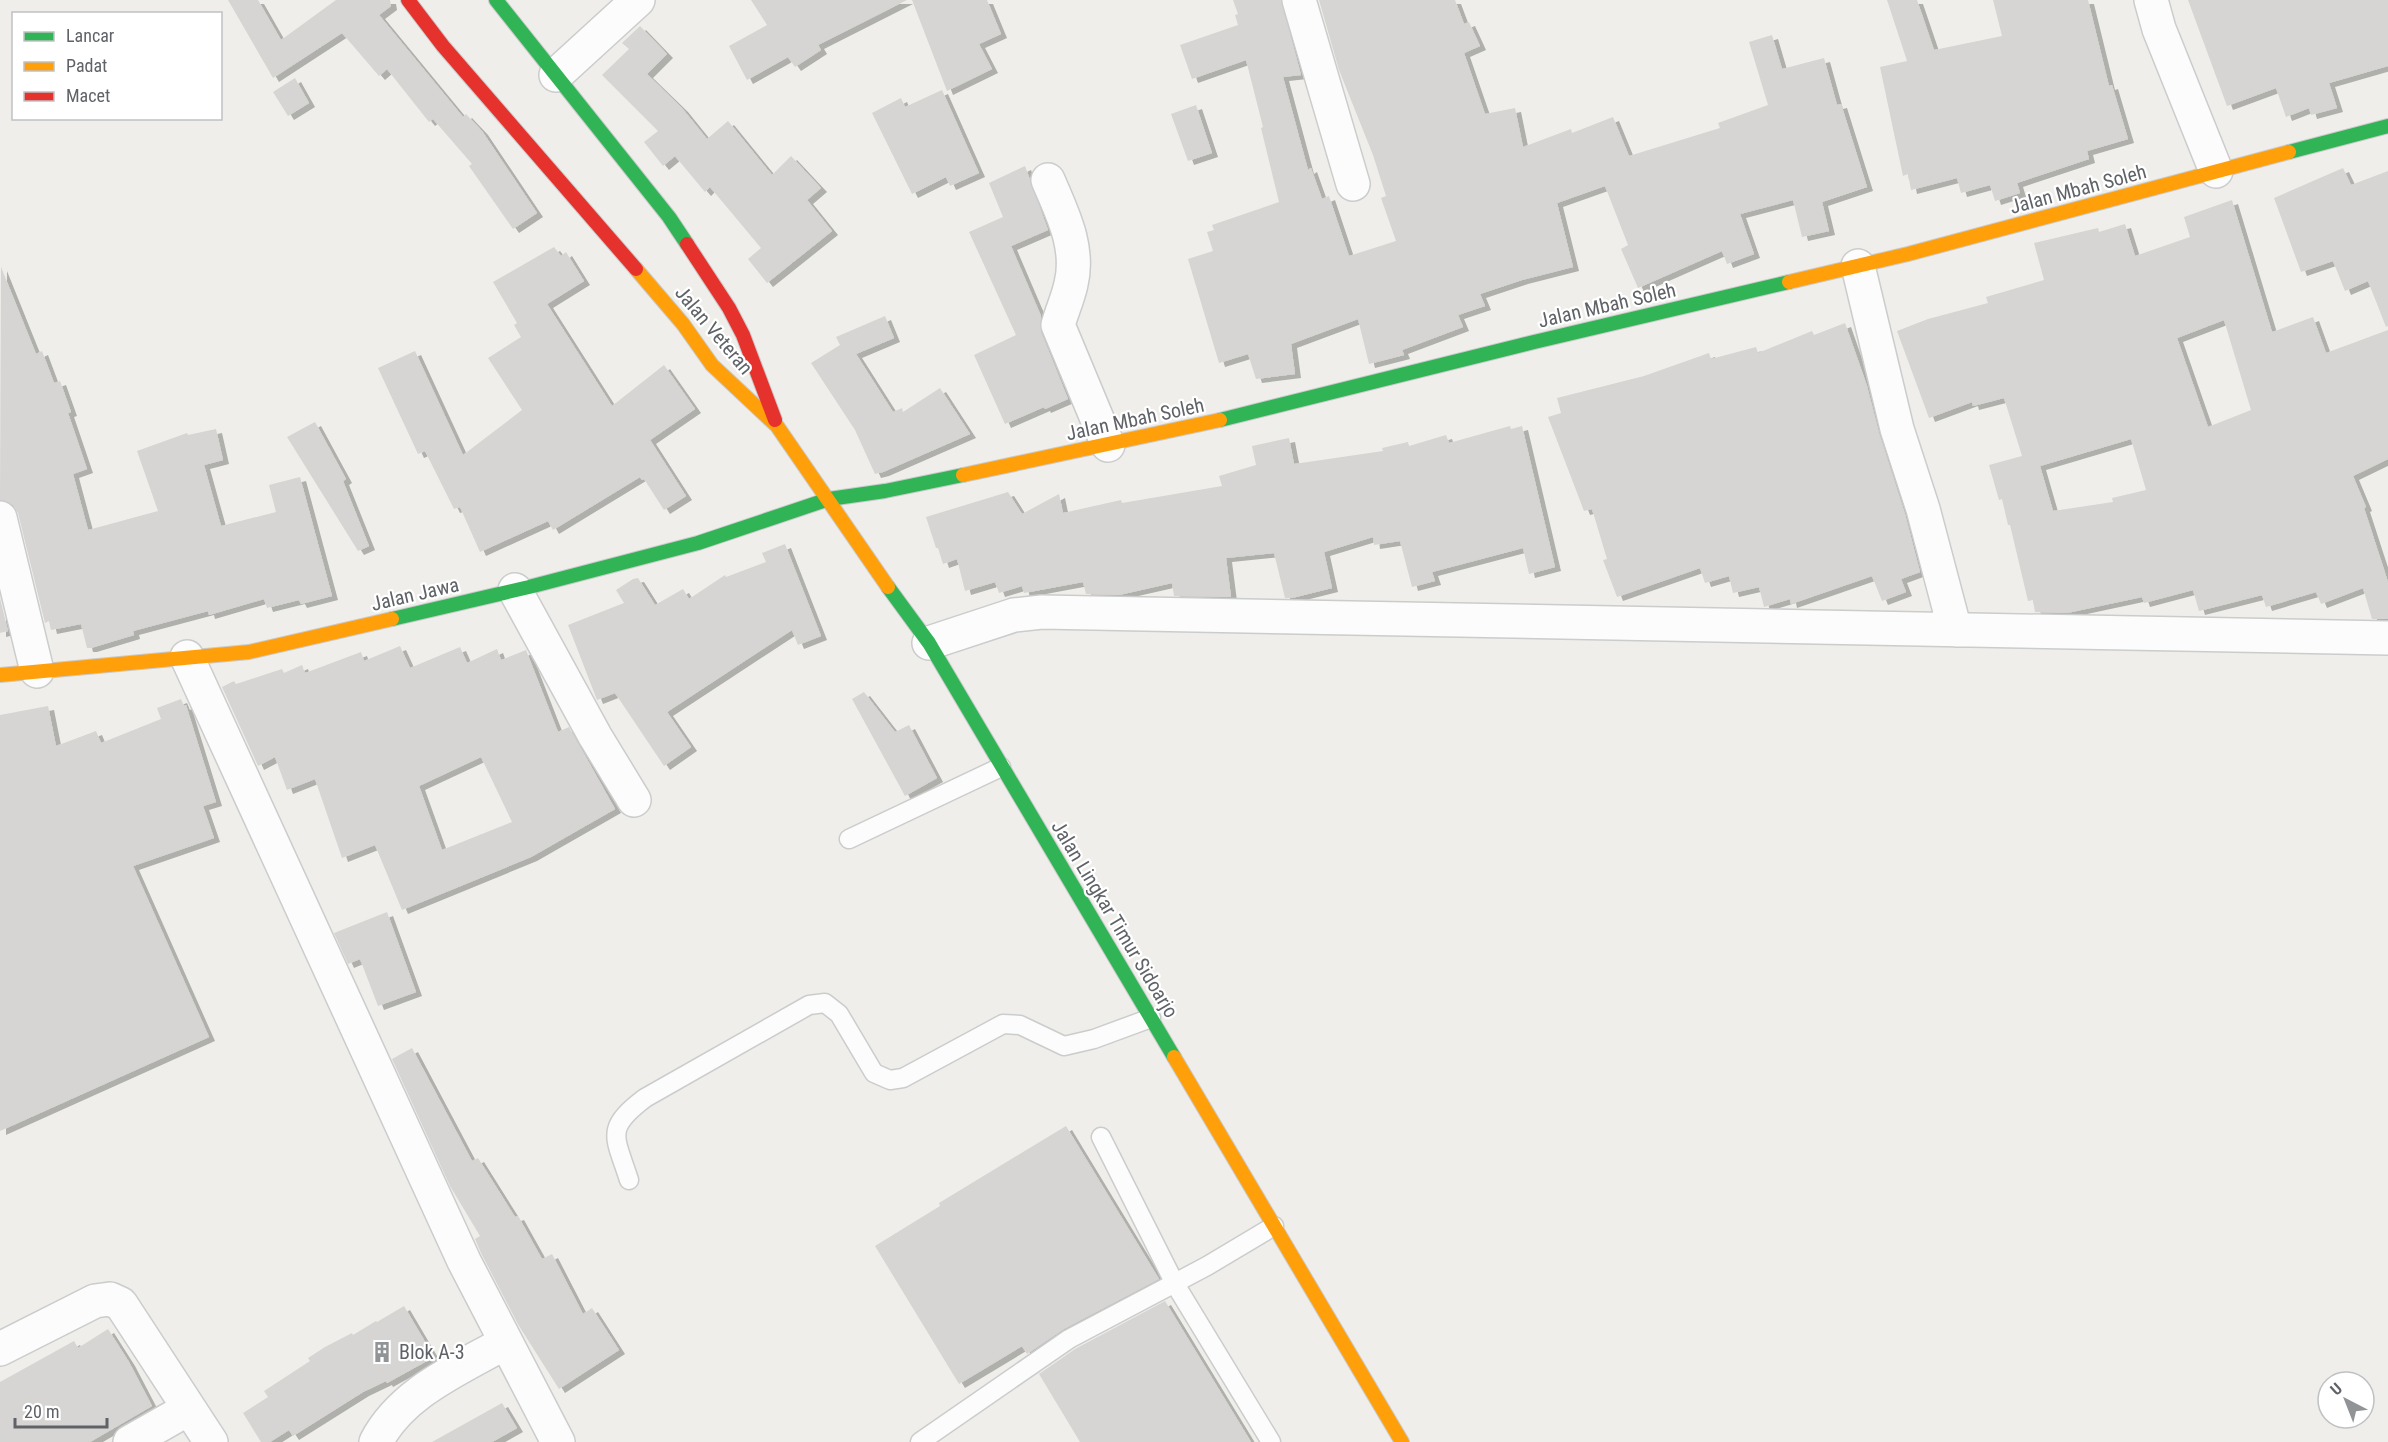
<svg xmlns="http://www.w3.org/2000/svg" width="2388" height="1442" font-family="'Roboto Condensed',sans-serif">
<style>
.building{fill:#d6d5d3;fill-rule:evenodd;filter:url(#shadow)}
.lines{fill:none;stroke-linecap:round;stroke-linejoin:round}
.lane-casing{stroke:#cbcccc;stroke-width:21}
.street-casing{stroke:#cbcccc;stroke-width:36}
.fast-casing{stroke:#cacacb;stroke-width:16}
.slow-casing{stroke:#cacacb;stroke-width:16}
.jam-casing{stroke:#cacacb;stroke-width:16}
.lane{stroke:#fdfcfc;stroke-width:18}
.street{stroke:#fdfcfc;stroke-width:33}
.fast{stroke:#30b455;stroke-width:14}
.slow{stroke:#ff9f0a;stroke-width:14}
.jam{stroke:#e5322d;stroke-width:14}
.labels{text-anchor:middle;stroke-width:4.5;stroke-linejoin:round;paint-order:stroke}
.street-label{font-size:20px;fill:#5f6368;stroke:#fff}
.poi-label{font-size:20px;fill:#5f6368;stroke:#fff;text-anchor:start}
</style>
<defs>
<filter id="shadow"><feDropShadow dx="6" dy="4" stdDeviation="0" flood-color="#0004"/></filter>
</defs>
<rect width="100%" height="100%" fill="#efeeea"/>
<!-- building -->
<path class="building" d="M 228,0 L 258,0 L 281,40 L 336,0 L 390,0 L 391,6 L 379,15 L 463,117 L 466,114 L 482,131 L 537,213 L 513,229 L 469,166 L 472,164 L 433,119 L 429,122 L 387,69 L 379,76 L 342,33 L 273,78 Z
M 751,0 L 907,0 L 818,45 L 821,50 L 795,67 L 788,57 L 747,80 L 729,46 L 767,25 Z
M 912,0 L 987,0 L 1001,34 L 979,44 L 992,69 L 947,91 Z
M 1233,0 L 1281,0 L 1301,75 L 1283,77 L 1308,170 L 1311,168 L 1322,199 L 1329,196 L 1349,256 L 1396,241 L 1381,198 L 1386,196 L 1373,155 L 1339,70 L 1319,0 L 1455,0 L 1464,24 L 1469,22 L 1480,46 L 1464,53 L 1485,114 L 1515,108 L 1523,147 L 1571,129 L 1572,133 L 1613,117 L 1629,156 L 1720,128 L 1718,123 L 1768,105 L 1749,42 L 1772,35 L 1782,69 L 1824,58 L 1837,105 L 1841,104 L 1867,187 L 1822,202 L 1829,231 L 1802,237 L 1793,200 L 1740,214 L 1754,254 L 1727,264 L 1722,251 L 1638,288 L 1621,249 L 1628,245 L 1605,186 L 1557,203 L 1573,267 L 1522,280 L 1480,294 L 1485,306 L 1458,315 L 1463,327 L 1402,350 L 1404,355 L 1369,364 L 1358,319 L 1291,344 L 1295,374 L 1256,379 L 1248,354 L 1219,363 L 1188,259 L 1213,251 L 1207,232 L 1214,230 L 1212,225 L 1279,202 L 1261,128 L 1263,127 L 1246,60 L 1192,79 L 1180,45 L 1238,25 L 1235,15 L 1238,14 Z
M 1887,0 L 1917,0 L 1934,50 L 2002,36 L 1993,0 L 2088,0 L 2109,86 L 2112,85 L 2128,139 L 2087,151 L 2089,159 L 2017,183 L 2020,193 L 1995,201 L 1990,185 L 1961,193 L 1957,178 L 1911,190 L 1908,174 L 1903,176 L 1880,67 L 1907,61 Z
M 2188,0 L 2388,0 L 2388,66 L 2329,83 L 2337,108 L 2311,115 L 2309,108 L 2286,117 L 2276,88 L 2227,106 Z
M 640,26 L 667,54 L 647,74 L 682,108 L 707,139 L 728,121 L 772,175 L 791,156 L 821,188 L 807,200 L 832,231 L 767,283 L 748,259 L 761,248 L 710,187 L 705,192 L 675,156 L 663,166 L 644,142 L 658,131 L 602,75 L 629,49 L 622,43 Z
M 295,78 L 309,103 L 288,116 L 273,92 Z
M 942,90 L 979,173 L 950,186 L 946,177 L 912,194 L 872,113 L 901,98 L 905,107 Z
M 1196,105 L 1212,153 L 1188,161 L 1171,114 Z
M 1025,166 L 1048,230 L 1011,246 L 1041,316 L 1041,332 L 1068,399 L 1045,409 L 1044,407 L 1005,424 L 974,355 L 1016,335 L 969,232 L 1003,217 L 989,183 Z
M 2343,168 L 2351,185 L 2388,171 L 2388,326 L 2386,327 L 2368,281 L 2345,291 L 2333,261 L 2301,272 L 2274,198 Z
M 2232,200 L 2272,332 L 2313,317 L 2326,353 L 2388,330 L 2388,459 L 2353,476 L 2366,507 L 2364,508 L 2388,582 L 2388,619 L 2372,619 L 2363,588 L 2321,604 L 2316,592 L 2266,607 L 2262,595 L 2199,611 L 2193,590 L 2144,603 L 2142,597 L 2067,613 L 2035,612 L 2033,600 L 2028,601 L 2010,525 L 2008,525 L 2002,499 L 1999,500 L 1989,465 L 2022,456 L 2004,398 L 1973,406 L 1972,402 L 1929,418 L 1897,331 L 1928,319 L 1988,303 L 1986,297 L 2044,280 L 2034,243 L 2098,228 L 2099,232 L 2125,224 L 2135,256 L 2190,237 L 2184,217 ZM 2224,320 L 2251,410 L 2208,427 L 2177,338 ZM 2131,439 L 2146,490 L 2112,498 L 2113,502 L 2053,511 L 2040,466 Z
M 554,247 L 561,256 L 566,252 L 584,281 L 547,304 L 612,406 L 664,365 L 695,409 L 650,440 L 686,496 L 664,510 L 644,479 L 642,480 L 640,477 L 553,530 L 548,521 L 480,552 L 460,507 L 454,509 L 425,451 L 418,454 L 378,368 L 415,351 L 463,455 L 522,410 L 488,358 L 521,337 L 514,325 L 517,323 L 493,282 Z
M 1,267 L 36,354 L 42,351 L 54,383 L 60,381 L 71,412 L 68,413 L 87,469 L 73,474 L 88,530 L 158,511 L 137,451 L 187,433 L 188,435 L 216,429 L 223,460 L 204,465 L 221,526 L 276,512 L 269,485 L 300,477 L 332,596 L 301,604 L 299,600 L 267,608 L 264,599 L 209,615 L 208,611 L 133,631 L 134,635 L 91,648 L 87,648 L 81,624 L 51,630 L 49,621 L 45,623 L 18,513 L 13,505 L 0,500 Z
M 885,316 L 894,338 L 856,354 L 893,412 L 902,408 L 903,412 L 940,388 L 970,434 L 883,472 L 875,474 L 855,430 L 811,363 L 840,345 L 836,337 Z
M 1845,323 L 1867,386 L 1879,433 L 1905,514 L 1920,572 L 1901,579 L 1906,592 L 1882,601 L 1872,576 L 1791,604 L 1790,599 L 1764,607 L 1759,587 L 1733,593 L 1729,576 L 1705,583 L 1700,568 L 1617,597 L 1603,560 L 1607,559 L 1592,509 L 1584,511 L 1548,417 L 1561,413 L 1557,398 L 1644,376 L 1709,353 L 1711,359 L 1756,347 L 1758,353 L 1812,331 L 1814,335 Z
M 315,422 L 346,479 L 343,481 L 369,546 L 358,551 L 287,437 Z
M 1510,426 L 1511,429 L 1522,426 L 1555,567 L 1529,574 L 1523,548 L 1432,572 L 1435,581 L 1412,587 L 1400,541 L 1374,545 L 1373,537 L 1324,552 L 1332,588 L 1292,598 L 1285,598 L 1274,553 L 1226,558 L 1231,597 L 1174,596 L 1172,583 L 1119,595 L 1086,594 L 1083,582 L 1024,593 L 1022,586 L 999,593 L 995,582 L 965,591 L 957,559 L 943,564 L 938,548 L 936,548 L 926,517 L 1008,492 L 1022,514 L 1059,494 L 1063,513 L 1121,500 L 1122,503 L 1222,486 L 1219,476 L 1256,465 L 1252,446 L 1289,438 L 1294,464 L 1383,451 L 1382,448 L 1408,442 L 1409,446 L 1446,435 L 1449,443 Z
M 785,544 L 821,636 L 798,645 L 792,630 L 667,712 L 691,747 L 664,766 L 615,693 L 597,700 L 568,625 L 624,603 L 616,590 L 633,579 L 638,578 L 655,605 L 683,589 L 689,599 L 725,575 L 726,577 L 766,562 L 762,553 Z
M 0,598 L 8,631 L 0,633 Z
M 400,646 L 410,668 L 460,647 L 467,663 L 497,649 L 501,660 L 526,650 L 558,732 L 569,727 L 615,809 L 531,857 L 402,910 L 375,845 L 342,858 L 315,779 L 287,790 L 275,757 L 258,766 L 222,687 L 234,681 L 236,684 L 282,669 L 284,673 L 302,665 L 305,673 L 361,652 L 364,661 ZM 481,757 L 512,822 L 442,850 L 419,786 Z
M 864,692 L 895,732 L 909,725 L 937,778 L 905,796 L 852,699 Z
M 181,699 L 184,706 L 186,705 L 216,802 L 203,806 L 214,838 L 133,866 L 209,1037 L 0,1131 L 0,715 L 48,706 L 56,746 L 96,731 L 101,743 L 161,719 L 157,708 Z
M 387,912 L 416,992 L 378,1006 L 360,959 L 348,964 L 334,933 Z
M 412,1048 L 472,1161 L 478,1158 L 515,1217 L 518,1216 L 542,1259 L 552,1254 L 583,1314 L 592,1308 L 619,1350 L 559,1389 L 519,1326 L 481,1253 L 475,1239 L 480,1236 L 450,1186 L 392,1059 Z
M 1066,1126 L 1159,1279 L 1064,1329 L 1027,1354 L 1022,1346 L 959,1384 L 875,1246 L 940,1206 L 939,1203 Z
M 1165,1301 L 1251,1442 L 1080,1442 L 1039,1374 L 1075,1349 Z
M 404,1306 L 434,1357 L 387,1383 L 386,1381 L 363,1392 L 293,1436 L 289,1430 L 270,1442 L 261,1442 L 243,1413 L 268,1397 L 264,1391 L 310,1361 L 308,1358 L 325,1347 L 352,1333 L 353,1335 L 376,1321 L 377,1322 Z
M 108,1329 L 129,1362 L 152,1406 L 90,1442 L 0,1442 L 0,1382 L 74,1341 L 78,1348 Z
M 502,1403 L 517,1428 L 492,1442 L 432,1442 Z"/>
<g class="lines">
<defs>
<path id="lane" d="M 849,839 L 1001,767
M 1101,1137 L 1175,1284 L 1271,1442
M 629,1180 C 615,1136 604,1129 645,1098 L 809,1005 L 825,1003 L 839,1014 L 874,1073 L 890,1080 L 903,1078 L 1003,1024 L 1020,1025 L 1064,1046 L 1094,1039 L 1151,1018
M 920,1442 L 1069,1339 L 1207,1266 L 1274,1226"/>
<path id="street" d="M 1299,0 L 1353,184
M 2151,0 L 2159,29 L 2216,171
M 556,75 L 638,0
M 1048,180 C 1062,213 1080,247 1071,284 C 1068,298 1062,311 1058,325 L 1108,445
M 1858,266 L 1897,429 L 1923,509 L 1955,630
M 0,518 L 37,671
M 515,590 L 595,736 L 634,800
M 929,643 L 1014,615 L 1042,612 L 2388,638
M 187,657 L 464,1261 L 558,1442
M 0,1349 L 95,1301 L 110,1299 L 121,1304 L 211,1442
M 130,1442 L 188,1409
M 376,1442 C 402,1392 459,1369 506,1342"/>
<path id="fast" d="M 496,0 L 669,217 L 687,244
M 2289,152 L 2388,126
M 1220,420 L 1534,342 L 1789,282
M 888,587 L 929,643 L 1174,1057
M 392,619 L 529,587 L 698,543 L 829,499 L 885,491 L 963,475"/>
<path id="slow" d="M 636,269 L 683,324 L 712,365 L 777,426 L 888,587
M 1789,282 L 1908,254 L 2289,152
M 963,475 L 1220,420
M 0,675 L 249,652 L 392,619
M 1174,1057 L 1402,1442"/>
<path id="jam" d="M 408,0 L 443,46 L 636,269
M 687,244 L 729,308 L 743,335 L 775,420"/>
</defs>
<!-- lane casing -->
<use href="#lane" class="lane-casing"/>
<!-- street casing -->
<use href="#street" class="street-casing"/>
<!-- fast casing -->
<use href="#fast" class="fast-casing"/>
<!-- slow casing -->
<use href="#slow" class="slow-casing"/>
<!-- jam casing -->
<use href="#jam" class="jam-casing"/>
<!-- lane -->
<use href="#lane" class="lane"/>
<!-- street -->
<use href="#street" class="street"/>
<!-- fast -->
<use href="#fast" class="fast"/>
<!-- slow -->
<use href="#slow" class="slow"/>
<!-- jam -->
<use href="#jam" class="jam"/>
</g>
<!-- icons -->
<defs>
<symbol id="building-bare" viewBox="-9 -9 18 18"><path d="M-4-6H4V6H1V3H-1V6H-4ZM-2.5-4.3h1.7v1.8h-1.7ZM.8-4.3h1.7v1.8H.8ZM-2.5-1h1.7V.8h-1.7ZM.8-1h1.7V.8H.8Z" fill="#919496" stroke="#fff" stroke-width="2.5" paint-order="stroke"/></symbol>
</defs>
<g fill-rule="evenodd">
<use href="#building-bare" x="367" y="1337" width="30" height="30"/>
</g>
<g class="labels">
<!-- street labels -->
<g class="street-label">
<text transform="translate(2078 189) rotate(-15)" y="7">Jalan Mbah Soleh</text>
<text transform="translate(1607 305) rotate(-13)" y="7">Jalan Mbah Soleh</text>
<text transform="translate(714 330) rotate(50)" y="7">Jalan Veteran</text>
<text transform="translate(1135 419) rotate(-12)" y="7">Jalan Mbah Soleh</text>
<text transform="translate(415 594) rotate(-13)" y="7">Jalan Jawa</text>
<text transform="translate(1115 919) rotate(59)" y="7">Jalan Lingkar Timur Sidoarjo</text>
</g>
<!-- poi labels -->
<g class="poi-label">
<text x="399" y="1359">Blok A-3</text>
</g>
</g>
<!-- legend -->
<rect x="12" y="12" width="210" height="108" fill="#ffffff" stroke="#bfc1c3" stroke-width="1.5"/>
<rect x="24" y="32" width="30" height="9" fill="#30b455" stroke="#bfc1c3" stroke-width="1.5"/>
<text x="66" y="42" font-size="18" fill="#5f6368">Lancar</text>
<rect x="24" y="62" width="30" height="9" fill="#ff9f0a" stroke="#bfc1c3" stroke-width="1.5"/>
<text x="66" y="72" font-size="18" fill="#5f6368">Padat</text>
<rect x="24" y="92" width="30" height="9" fill="#e5322d" stroke="#bfc1c3" stroke-width="1.5"/>
<text x="66" y="102" font-size="18" fill="#5f6368">Macet</text>
<!-- north arrow -->
<g transform="translate(2346 1400) rotate(318)"><circle r="28" fill="#ffffff" stroke="#bfc1c3" stroke-width="1.5"/>
<path d="M0-4.5L10 22L0 15L-10 22Z" fill="#919496"/>
<text y="-9" font-size="16" font-weight="bold" text-anchor="middle" fill="#5f6368">U</text>
</g>
<!-- scale -->
<path d="M15 1418v9h92v-9" fill="none" stroke="#5f6368" stroke-width="3"/>
<text x="24" y="1418" font-size="18" fill="#5f6368" stroke="#ffffff" stroke-width="4.5" paint-order="stroke">20 m</text>
</svg>
